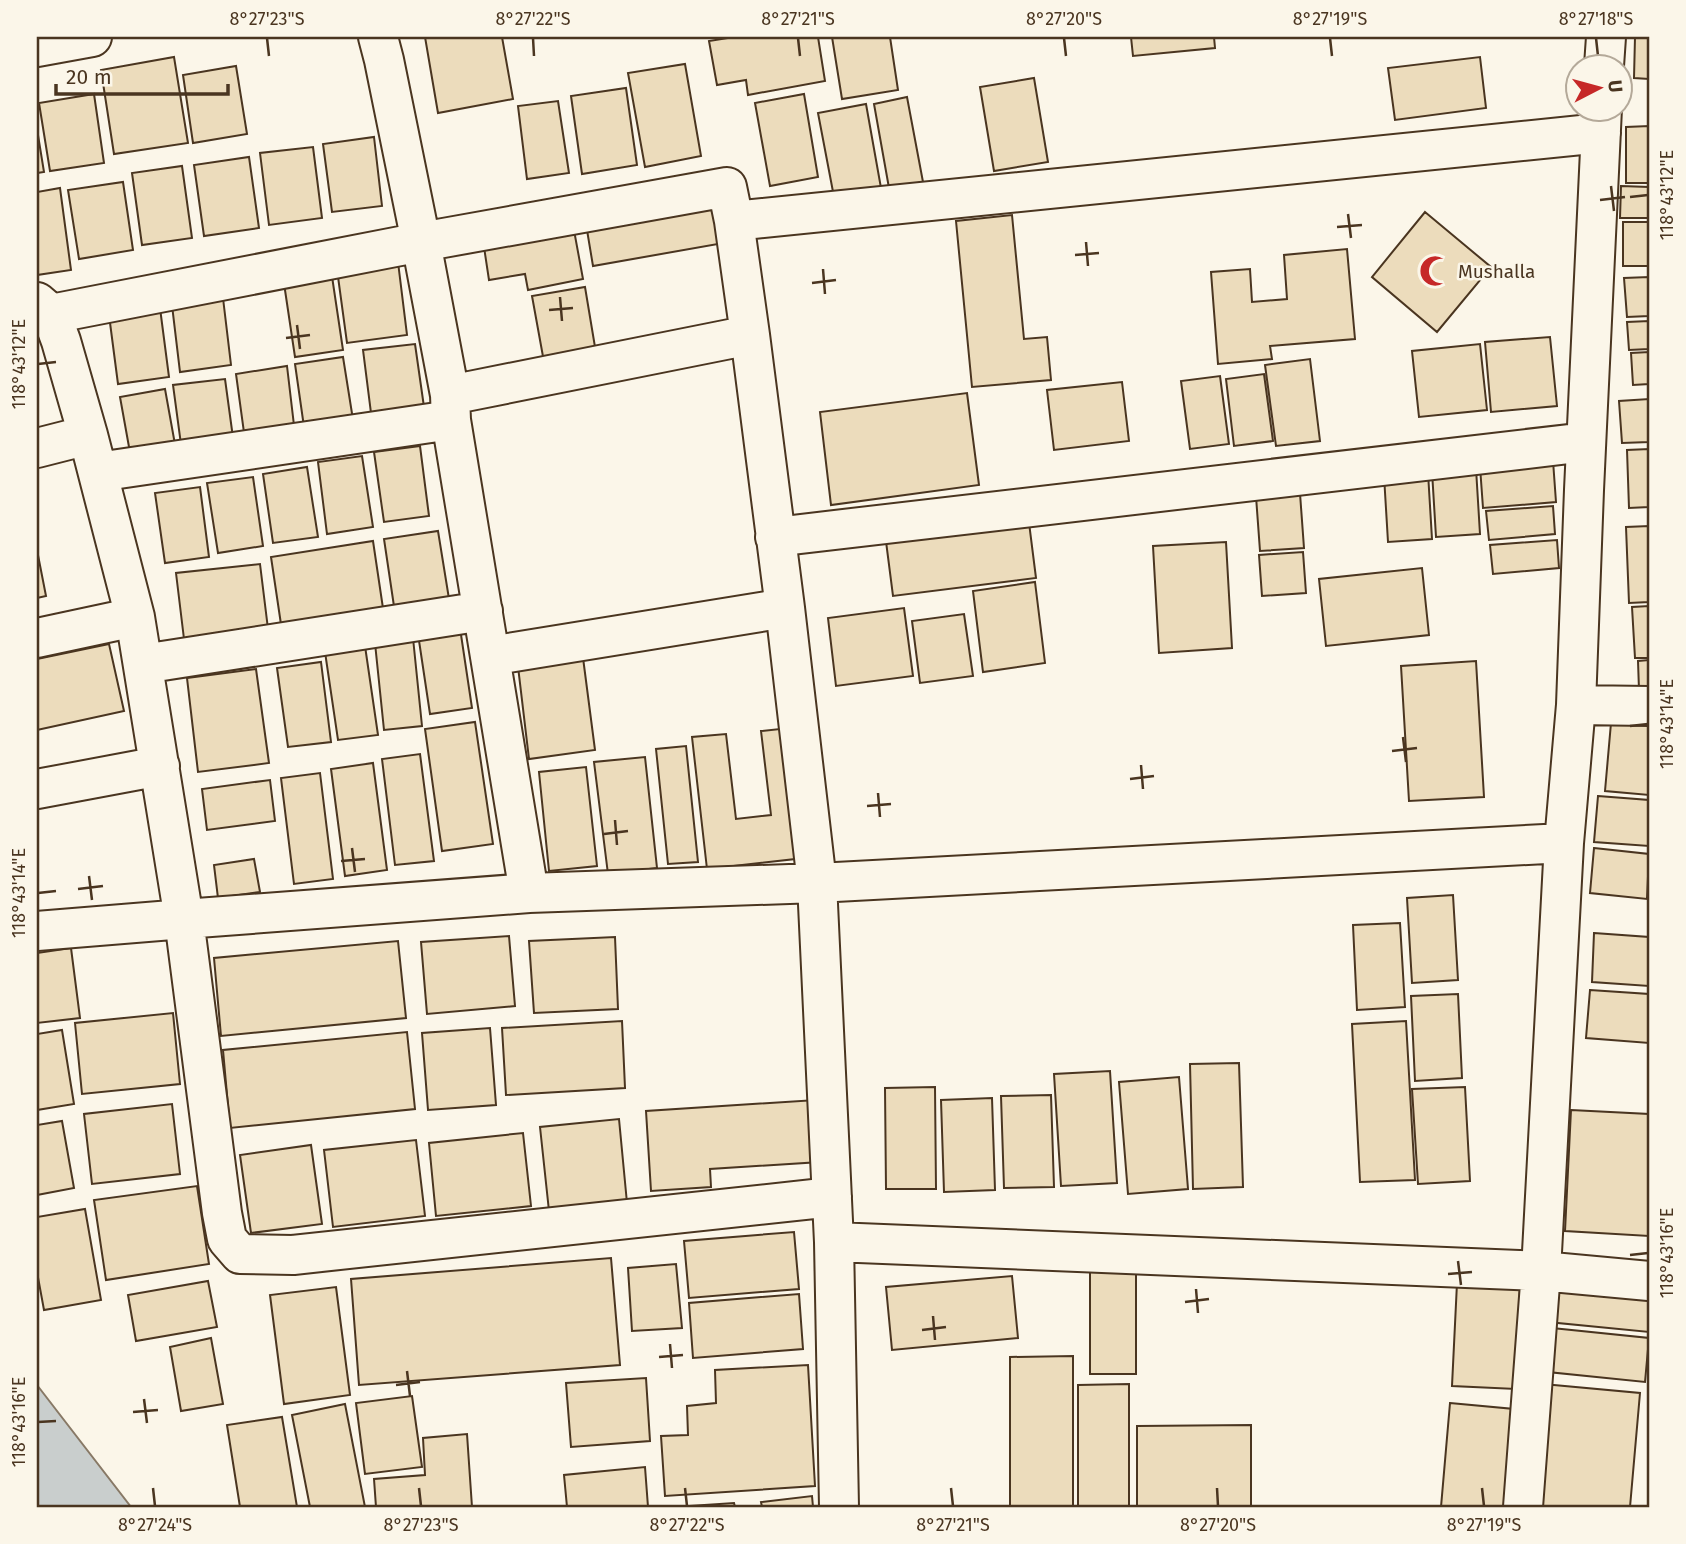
<svg xmlns="http://www.w3.org/2000/svg" width="1686" height="1544" font-family="'Fira Sans',sans-serif">
<style>
.water{fill:#c9cecd;stroke:#887966;stroke-width:2}
.building{fill:#ecdcbc;stroke:#4a3520;stroke-width:2}
.lines{fill:none;stroke-linecap:round;stroke-linejoin:round}
.street-casing{stroke:#4a3520;stroke-width:42}
.street{stroke:#fbf6e9;stroke-width:38}
.ticks{fill:none;stroke:#4a3520;stroke-width:2.5}
.labels{text-anchor:middle;stroke-width:5;stroke-linejoin:round;paint-order:stroke}
.poi-label{font-size:19px;fill:#4a3520;stroke:#fbf6e9;text-anchor:start}
.neatline{fill:none;stroke:#4a3520;stroke-width:2.5}
.ticks-label{font-size:18px;text-anchor:middle;fill:#4a3520}
</style>
<rect width="100%" height="100%" fill="#fbf6e9"/>
<!-- water -->
<path class="water" d="M 37,1385 L 131,1507 L 37,1507 Z"/>
<!-- building -->
<path class="building" d="M 425,37 L 502,37 L 513,99 L 438,113 Z
M 734,37 L 818,37 L 825,81 L 748,95 L 746,80 L 717,85 L 709,41 Z
M 832,37 L 890,37 L 898,90 L 842,99 Z
M 1131,37 L 1214,37 L 1215,48 L 1133,56 Z
M 1635,37 L 1649,37 L 1649,79 L 1634,78 Z
M 174,57 L 188,143 L 114,154 L 101,70 Z
M 1480,57 L 1486,108 L 1395,120 L 1388,68 Z
M 685,64 L 701,156 L 645,167 L 628,73 Z
M 236,66 L 247,134 L 193,143 L 183,75 Z
M 1034,78 L 1048,162 L 994,171 L 980,87 Z
M 626,88 L 637,165 L 582,174 L 571,96 Z
M 94,94 L 104,163 L 50,171 L 39,103 Z
M 804,94 L 818,177 L 770,186 L 755,103 Z
M 907,97 L 923,182 L 889,188 L 874,104 Z
M 558,101 L 569,173 L 527,179 L 518,106 Z
M 866,104 L 881,188 L 834,197 L 818,113 Z
M 1649,126 L 1649,183 L 1626,183 L 1626,127 Z
M 37,129 L 44,172 L 37,173 Z
M 374,137 L 382,206 L 332,212 L 323,144 Z
M 313,147 L 322,218 L 269,225 L 260,153 Z
M 249,157 L 259,228 L 204,236 L 194,165 Z
M 182,166 L 192,238 L 142,245 L 132,173 Z
M 724,178 L 735,241 L 593,266 L 582,200 Z
M 123,182 L 133,250 L 79,259 L 68,190 Z
M 1621,186 L 1649,187 L 1649,218 L 1620,218 Z
M 60,188 L 71,270 L 37,275 L 37,192 Z
M 1425,212 L 1491,267 L 1437,332 L 1372,277 Z
M 571,214 L 583,279 L 528,290 L 525,274 L 489,280 L 484,247 Z
M 1012,215 L 1024,339 L 1047,337 L 1051,380 L 972,387 L 956,221 Z
M 1623,222 L 1649,222 L 1649,266 L 1623,266 Z
M 1347,249 L 1355,339 L 1270,346 L 1272,359 L 1218,364 L 1211,272 L 1250,269 L 1252,302 L 1287,299 L 1284,255 Z
M 397,254 L 407,335 L 347,343 L 336,262 Z
M 330,263 L 343,350 L 295,357 L 282,270 Z
M 220,273 L 231,365 L 180,372 L 169,280 Z
M 1649,277 L 1649,316 L 1627,317 L 1624,278 Z
M 157,285 L 169,377 L 118,384 L 106,292 Z
M 585,287 L 596,353 L 544,362 L 532,296 Z
M 1649,321 L 1649,349 L 1629,350 L 1627,322 Z
M 1550,337 L 1557,406 L 1491,412 L 1485,342 Z
M 415,344 L 425,414 L 372,421 L 363,350 Z
M 1480,344 L 1487,410 L 1419,417 L 1412,351 Z
M 1649,352 L 1649,384 L 1633,385 L 1631,353 Z
M 343,357 L 354,426 L 305,434 L 295,364 Z
M 1310,359 L 1320,441 L 1276,446 L 1265,365 Z
M 287,366 L 295,434 L 245,440 L 236,374 Z
M 1264,374 L 1273,441 L 1234,446 L 1226,379 Z
M 1220,376 L 1229,444 L 1190,449 L 1181,381 Z
M 225,379 L 234,445 L 182,452 L 173,385 Z
M 1122,382 L 1129,441 L 1054,450 L 1047,390 Z
M 165,389 L 176,450 L 131,458 L 120,397 Z
M 967,393 L 979,485 L 831,505 L 820,412 Z
M 1649,399 L 1649,442 L 1622,443 L 1619,401 Z
M 1551,433 L 1556,502 L 1483,508 L 1478,439 Z
M 420,446 L 429,516 L 384,522 L 374,452 Z
M 1649,449 L 1649,507 L 1629,508 L 1627,450 Z
M 1475,452 L 1480,534 L 1436,537 L 1431,455 Z
M 362,456 L 373,527 L 327,534 L 318,462 Z
M 1427,456 L 1432,539 L 1388,542 L 1383,459 Z
M 1298,466 L 1304,548 L 1260,551 L 1254,469 Z
M 307,467 L 318,537 L 273,543 L 263,474 Z
M 253,477 L 263,546 L 218,553 L 207,483 Z
M 200,487 L 209,557 L 165,563 L 155,493 Z
M 1026,499 L 1036,578 L 893,596 L 883,518 Z
M 1553,506 L 1555,534 L 1489,540 L 1486,511 Z
M 1649,526 L 1649,602 L 1629,603 L 1626,527 Z
M 438,531 L 450,605 L 395,613 L 384,539 Z
M 1557,540 L 1559,568 L 1493,574 L 1490,545 Z
M 373,541 L 384,615 L 282,631 L 271,557 Z
M 1226,542 L 1232,648 L 1159,653 L 1153,546 Z
M 37,550 L 46,596 L 37,598 Z
M 1303,552 L 1306,593 L 1262,596 L 1259,555 Z
M 260,564 L 268,629 L 184,639 L 176,573 Z
M 1422,568 L 1429,635 L 1326,646 L 1319,579 Z
M 1035,582 L 1045,663 L 983,672 L 973,591 Z
M 1649,606 L 1649,658 L 1635,658 L 1632,607 Z
M 904,608 L 913,676 L 836,686 L 828,618 Z
M 964,614 L 973,676 L 920,683 L 912,621 Z
M 460,628 L 472,708 L 430,714 L 418,634 Z
M 413,638 L 422,726 L 384,730 L 375,643 Z
M 109,644 L 124,711 L 37,730 L 37,659 Z
M 365,646 L 378,735 L 338,740 L 325,652 Z
M 582,650 L 595,750 L 529,759 L 517,658 Z
M 1649,660 L 1649,690 L 1639,690 L 1638,661 Z
M 1476,661 L 1484,797 L 1409,801 L 1401,666 Z
M 321,662 L 331,742 L 288,747 L 277,668 Z
M 256,669 L 269,763 L 198,772 L 187,678 Z
M 475,722 L 493,844 L 442,851 L 425,729 Z
M 1611,723 L 1649,725 L 1649,795 L 1605,791 Z
M 789,728 L 804,858 L 707,869 L 692,737 L 726,734 L 736,819 L 771,815 L 761,731 Z
M 686,746 L 698,862 L 668,864 L 656,749 Z
M 420,754 L 434,861 L 395,865 L 382,759 Z
M 645,757 L 657,868 L 608,874 L 594,762 Z
M 373,763 L 387,870 L 345,876 L 331,769 Z
M 586,767 L 597,866 L 549,871 L 539,772 Z
M 320,773 L 333,879 L 294,884 L 281,778 Z
M 270,780 L 275,821 L 207,830 L 202,789 Z
M 1598,796 L 1649,800 L 1649,846 L 1594,842 Z
M 1594,848 L 1649,854 L 1647,899 L 1590,893 Z
M 254,859 L 260,892 L 218,898 L 214,865 Z
M 1453,895 L 1458,980 L 1412,983 L 1407,898 Z
M 1400,923 L 1405,1007 L 1357,1010 L 1353,925 Z
M 1594,933 L 1649,937 L 1649,986 L 1592,982 Z
M 509,936 L 515,1006 L 427,1014 L 421,942 Z
M 615,937 L 618,1009 L 534,1013 L 529,941 Z
M 398,941 L 406,1018 L 221,1036 L 214,958 Z
M 71,948 L 80,1018 L 37,1023 L 37,953 Z
M 1590,990 L 1649,994 L 1649,1043 L 1586,1038 Z
M 1458,994 L 1462,1078 L 1415,1081 L 1411,996 Z
M 173,1013 L 180,1084 L 82,1094 L 75,1023 Z
M 622,1021 L 625,1088 L 506,1095 L 502,1028 Z
M 1406,1021 L 1415,1180 L 1360,1182 L 1352,1024 Z
M 490,1028 L 496,1105 L 428,1110 L 422,1033 Z
M 62,1030 L 74,1104 L 37,1110 L 37,1034 Z
M 407,1032 L 415,1109 L 230,1128 L 223,1050 Z
M 1239,1063 L 1243,1187 L 1193,1189 L 1190,1064 Z
M 1110,1071 L 1117,1183 L 1061,1186 L 1054,1074 Z
M 1179,1077 L 1188,1189 L 1128,1194 L 1119,1082 Z
M 935,1087 L 936,1189 L 886,1189 L 885,1088 Z
M 1465,1087 L 1470,1181 L 1418,1184 L 1412,1089 Z
M 1051,1095 L 1054,1187 L 1004,1188 L 1001,1096 Z
M 992,1098 L 995,1190 L 944,1192 L 941,1100 Z
M 816,1100 L 820,1162 L 710,1169 L 711,1187 L 651,1191 L 646,1111 Z
M 172,1104 L 180,1174 L 92,1184 L 84,1114 Z
M 1571,1110 L 1649,1114 L 1649,1236 L 1565,1231 Z
M 619,1119 L 627,1203 L 549,1211 L 540,1127 Z
M 62,1121 L 74,1188 L 37,1195 L 37,1125 Z
M 523,1133 L 531,1206 L 436,1216 L 429,1143 Z
M 416,1140 L 425,1216 L 333,1227 L 324,1150 Z
M 311,1145 L 322,1224 L 251,1233 L 240,1155 Z
M 197,1186 L 209,1264 L 106,1280 L 94,1200 Z
M 85,1209 L 101,1300 L 44,1310 L 37,1272 L 37,1217 Z
M 794,1232 L 799,1289 L 689,1298 L 684,1241 Z
M 611,1258 L 620,1365 L 359,1385 L 351,1279 Z
M 676,1264 L 682,1328 L 632,1331 L 628,1268 Z
M 1649,1270 L 1649,1332 L 1548,1322 L 1552,1285 Z
M 1090,1271 L 1136,1271 L 1136,1374 L 1090,1374 Z
M 1012,1276 L 1018,1338 L 892,1350 L 886,1287 Z
M 208,1281 L 217,1327 L 136,1341 L 128,1295 Z
M 1457,1283 L 1520,1286 L 1516,1389 L 1452,1386 Z
M 336,1287 L 350,1395 L 284,1404 L 270,1295 Z
M 799,1294 L 803,1349 L 693,1358 L 689,1303 Z
M 1552,1328 L 1649,1338 L 1645,1382 L 1548,1372 Z
M 211,1338 L 223,1404 L 181,1411 L 170,1347 Z
M 1073,1356 L 1073,1507 L 1010,1507 L 1010,1357 Z
M 808,1365 L 815,1486 L 665,1496 L 661,1436 L 688,1435 L 687,1406 L 716,1403 L 715,1370 Z
M 646,1378 L 650,1441 L 571,1447 L 566,1383 Z
M 1129,1384 L 1129,1507 L 1078,1507 L 1078,1385 Z
M 1543,1384 L 1640,1393 L 1630,1507 L 1542,1507 Z
M 412,1396 L 422,1467 L 365,1474 L 356,1403 Z
M 1450,1403 L 1514,1409 L 1505,1507 L 1441,1507 Z
M 345,1404 L 365,1507 L 310,1507 L 292,1415 Z
M 282,1417 L 297,1507 L 240,1507 L 227,1425 Z
M 1251,1425 L 1251,1507 L 1137,1507 L 1137,1426 Z
M 467,1434 L 472,1507 L 376,1507 L 374,1479 L 425,1475 L 423,1438 Z
M 645,1467 L 648,1507 L 567,1507 L 564,1475 Z
M 812,1496 L 813,1507 L 762,1507 L 761,1502 Z
M 734,1503 L 735,1507 L 690,1507 L 690,1506 Z"/>
<g class="lines">
<defs>
<path id="street" d="M 378,37 L 384,60 L 421,242 L 450,395 L 451,420 L 529,893
M 37,47 L 92,37
M 1604,66 L 1606,37
M 734,221 L 1601,133
M 37,302 L 51,314 L 61,341 L 88,435 L 135,617 L 184,919 L 529,893 L 817,883 L 1564,843
M 51,314 L 421,242 L 727,187 L 734,221 L 750,335 L 785,608 L 817,883 L 834,1242 L 839,1507
M 450,395 L 750,335
M 37,448 L 88,435
M 98,472 L 451,420
M 775,537 L 1586,442
M 37,638 L 135,617
M 490,656 L 785,608
M 143,664 L 483,611
M 1576,705 L 1649,706
M 37,789 L 160,766
M 37,931 L 184,919 L 222,1213 L 227,1239 L 240,1254 L 293,1255 L 832,1197
M 834,1242 L 1541,1271 L 1649,1281
M 1523,1507 L 1541,1271 L 1564,843 L 1576,705 L 1584,490 L 1602,108"/>
</defs>
<!-- street casing -->
<use href="#street" class="street-casing"/>
<!-- street -->
<use href="#street" class="street"/>
</g>
<!-- ticks -->
<path class="ticks" d="M 267,38 L 269,56M 533,38 L 534,56M 798,38 L 800,56M 1064,38 L 1066,56M 1330,38 L 1332,56M 1596,38 L 1598,56M 1611,186 L 1614,211M 1630,197 L 1648,195M 1600,200 L 1625,197M 1348,214 L 1351,238M 1337,227 L 1362,225M 1086,242 L 1088,266M 1075,255 L 1099,253M 823,269 L 825,294M 812,283 L 836,280M 560,297 L 562,321M 549,310 L 573,308M 297,325 L 300,349M 286,338 L 310,335M 38,364 L 56,362M 1630,726 L 1648,724M 1403,737 L 1406,762M 1392,751 L 1417,748M 1141,765 L 1143,789M 1130,779 L 1154,776M 878,793 L 880,817M 867,806 L 891,804M 615,820 L 617,845M 604,834 L 628,831M 352,848 L 355,872M 341,861 L 365,859M 89,876 L 92,900M 78,889 L 103,886M 38,893 L 56,891M 1630,1255 L 1648,1253M 1458,1261 L 1461,1285M 1448,1274 L 1472,1272M 1196,1289 L 1198,1313M 1185,1302 L 1209,1299M 933,1316 L 935,1340M 922,1330 L 946,1327M 670,1344 L 672,1368M 659,1357 L 683,1355M 407,1371 L 410,1396M 396,1385 L 420,1382M 144,1399 L 147,1423M 133,1412 L 158,1410M 38,1422 L 56,1421M 153,1488 L 155,1506M 419,1488 L 421,1506M 685,1488 L 687,1506M 951,1488 L 953,1506M 1217,1488 L 1218,1506M 1482,1488 L 1484,1506"/>
<!-- icons -->
<defs>
<symbol id="mosque-bare" viewBox="-9 -9 18 18"><path d="M3.5-4.9A6 6 0 1 0 3.5 4.9A5 5 0 1 1 3.5-4.9Z" fill="#c62828" stroke="#fbf6e9" stroke-width="2.5" paint-order="stroke"/></symbol>
</defs>
<g fill-rule="evenodd">
<use href="#mosque-bare" x="1413" y="249" width="44" height="44"/>
</g>
<g class="labels">
<!-- poi labels -->
<g class="poi-label">
<text x="1458" y="278">Mushalla</text>
</g>
</g>
<!-- border -->
<rect width="1686" height="1544" fill="none" stroke="#fbf6e9" stroke-width="77"/>
<!-- north arrow -->
<g transform="translate(1599 88) rotate(84)"><circle r="33" fill="#fbf6e9" stroke="#b4a999" stroke-width="2"/>
<path d="M0-5L12 26L0 18L-12 26Z" fill="#c62828"/>
<text y="-10" font-size="19" font-weight="bold" text-anchor="middle" fill="#4a3520">U</text>
</g>
<!-- scale -->
<path d="M56 84v10h172v-10" fill="none" stroke="#4a3520" stroke-width="3.5"/>
<text x="66" y="84" font-size="21" fill="#4a3520" stroke="#fbf6e9" stroke-width="5" paint-order="stroke">20 m</text>
<rect x="38" y="38" width="1610" height="1468" class="neatline"/>
<g class="ticks-label">
<text x="267" y="25">8°27'23"S</text>
<text x="533" y="25">8°27'22"S</text>
<text x="798" y="25">8°27'21"S</text>
<text x="1064" y="25">8°27'20"S</text>
<text x="1330" y="25">8°27'19"S</text>
<text x="1596" y="25">8°27'18"S</text>
<text transform="translate(1667 195) rotate(-90)" y="6">118°43'12"E</text>
<text transform="translate(19 364) rotate(-90)" y="6">118°43'12"E</text>
<text transform="translate(1667 724) rotate(-90)" y="6">118°43'14"E</text>
<text transform="translate(19 893) rotate(-90)" y="6">118°43'14"E</text>
<text transform="translate(1667 1253) rotate(-90)" y="6">118°43'16"E</text>
<text transform="translate(19 1422) rotate(-90)" y="6">118°43'16"E</text>
<text x="155" y="1531">8°27'24"S</text>
<text x="421" y="1531">8°27'23"S</text>
<text x="687" y="1531">8°27'22"S</text>
<text x="953" y="1531">8°27'21"S</text>
<text x="1218" y="1531">8°27'20"S</text>
<text x="1484" y="1531">8°27'19"S</text>
</g>
</svg>
